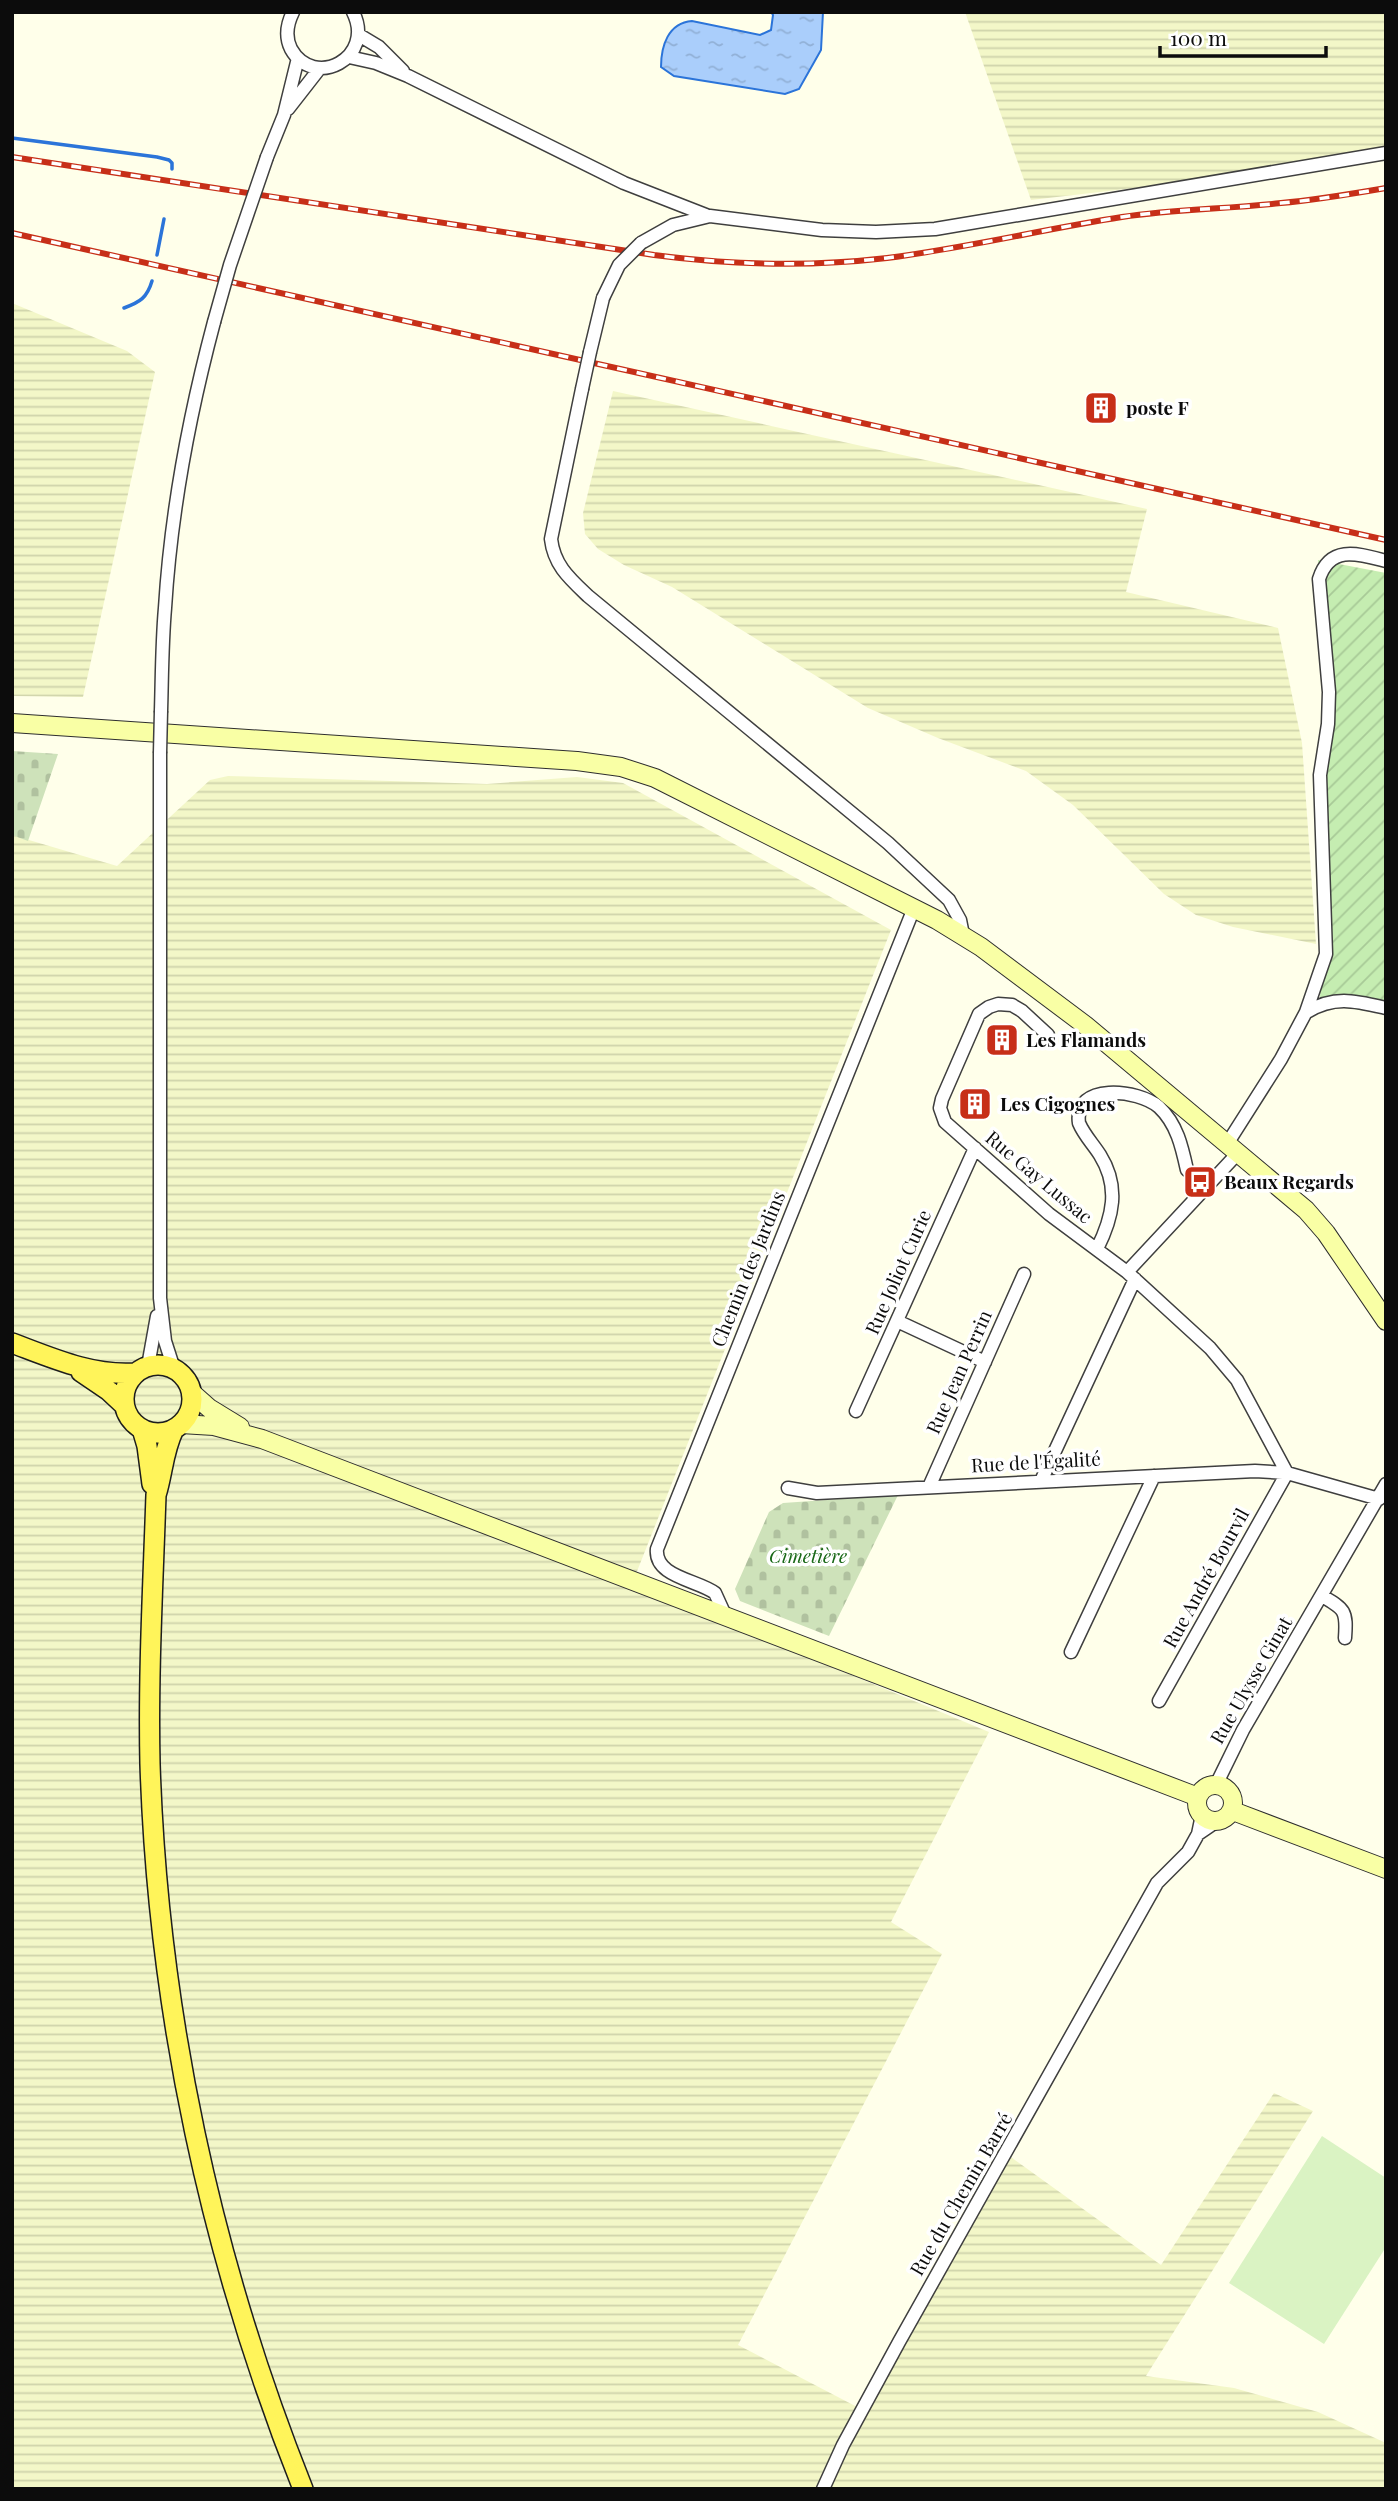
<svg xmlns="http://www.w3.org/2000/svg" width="1398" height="2501" font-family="'Playfair Display',serif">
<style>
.farmland{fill:url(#farmland-rules)}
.cemetery{fill:url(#cemetery-stones)}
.garden{fill:url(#garden-furrows)}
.pitch{fill:#daf3c3}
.water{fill:url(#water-ripples);stroke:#2b74d9;stroke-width:2}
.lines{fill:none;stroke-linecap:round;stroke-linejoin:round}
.stream{stroke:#2b74d9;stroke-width:3.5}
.street-casing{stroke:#3f3f3f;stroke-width:15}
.secondary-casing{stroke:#2e2e2e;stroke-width:20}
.primary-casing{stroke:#1d1d1d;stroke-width:22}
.street{stroke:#fff;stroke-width:12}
.secondary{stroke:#f9ffa5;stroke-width:18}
.primary{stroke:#fff45a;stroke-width:19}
.rail-casing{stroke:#c72f18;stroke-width:6}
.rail{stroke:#fff;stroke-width:3.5;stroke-dasharray:10;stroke-linecap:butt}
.street-bridge-casing{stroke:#3f3f3f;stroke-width:15;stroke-linecap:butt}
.street-bridge{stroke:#fff;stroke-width:12}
.labels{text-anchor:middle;stroke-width:7;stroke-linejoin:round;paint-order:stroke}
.poi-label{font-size:19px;font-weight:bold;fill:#0c0c0c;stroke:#fff;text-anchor:start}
.street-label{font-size:19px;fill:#0c0c0c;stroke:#fff}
.park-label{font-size:19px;font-style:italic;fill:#196817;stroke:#fff}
</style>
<defs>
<pattern id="farmland-rules" width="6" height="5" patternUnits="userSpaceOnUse" patternTransform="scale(1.75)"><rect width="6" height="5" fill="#f3f7c8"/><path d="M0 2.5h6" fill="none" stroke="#cfd3ab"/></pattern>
<pattern id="cemetery-stones" width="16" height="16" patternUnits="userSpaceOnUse" patternTransform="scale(1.75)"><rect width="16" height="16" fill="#cee2ba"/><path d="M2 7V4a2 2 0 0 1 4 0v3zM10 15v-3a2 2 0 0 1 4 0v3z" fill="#b0c19f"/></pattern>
<pattern id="garden-furrows" width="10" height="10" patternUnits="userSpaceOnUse" patternTransform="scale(1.75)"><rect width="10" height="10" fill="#c5edb1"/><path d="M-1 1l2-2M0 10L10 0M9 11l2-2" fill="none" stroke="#a8ca97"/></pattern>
<pattern id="water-ripples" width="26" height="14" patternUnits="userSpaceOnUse" patternTransform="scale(1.75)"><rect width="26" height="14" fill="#aacefb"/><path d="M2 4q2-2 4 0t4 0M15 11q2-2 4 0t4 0" fill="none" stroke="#91b0d6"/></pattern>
</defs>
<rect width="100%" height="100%" fill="#ffffea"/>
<!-- farmland -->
<path class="farmland" d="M 965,12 L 1386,12 L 1386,149 L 1134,188 L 1031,200 Z
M 12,303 L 127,351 L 155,372 L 83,697 L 12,696 Z
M 613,391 L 1147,509 L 1126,592 L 1278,628 L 1302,743 L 1316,944 L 1233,927 L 1196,915 L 1164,894 L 1073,805 L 1026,771 L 938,738 L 868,708 L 672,587 L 624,565 L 598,549 L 585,534 L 583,513 Z
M 228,776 L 487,784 L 577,777 L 623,783 L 891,930 L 632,1584 L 989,1732 L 891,1922 L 942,1954 L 738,2345 L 861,2409 L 1008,2155 L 1161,2265 L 1274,2093 L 1313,2111 L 1146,2376 L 1234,2388 L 1318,2412 L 1386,2443 L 1386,2489 L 12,2489 L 12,835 L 117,866 L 210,780 Z"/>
<!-- cemetery -->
<path class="cemetery" d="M 12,751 L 58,754 L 28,841 L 12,835 Z
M 898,1495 L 829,1636 L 740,1601 L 735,1589 L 769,1512 L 783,1503 Z"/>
<!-- garden -->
<path class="garden" d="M 1318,560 L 1386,573 L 1386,1014 L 1320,1004 L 1324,641 Z"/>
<!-- pitch -->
<path class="pitch" d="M 1322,2136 L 1386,2178 L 1386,2247 L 1324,2344 L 1229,2283 Z"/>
<!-- water -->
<path class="water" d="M 771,12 L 823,12 L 821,50 L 799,89 L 785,94 L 674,76 L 661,67 C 661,46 668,23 692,21 L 760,35 L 771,30 L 773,15 Z"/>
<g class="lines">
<!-- stream -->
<path class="stream" d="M 12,138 L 157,157 L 169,160 L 172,163 L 172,169
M 157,255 L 164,219
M 124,308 C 140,302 147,298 152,281"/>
<defs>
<path id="street" d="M 293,12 C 287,24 285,37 291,49 C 314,90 376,58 353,12
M 359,35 L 379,47 L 403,71
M 349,57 L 376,63 L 408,76 L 624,183 L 706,215
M 288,109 L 320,68
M 267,157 L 284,115 L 298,58
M 641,243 L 673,225 L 710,216 L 822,230 L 876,232 L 935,229 L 1386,153
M 590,352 L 603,298
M 582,389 L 551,539 C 554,565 569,578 588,596 L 888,843 L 949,900 L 960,920 L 963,935
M 161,711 C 162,677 162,642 165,608 C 171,511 189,416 214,322
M 160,753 L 160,1298 L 165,1341 L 174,1369
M 1307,1012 C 1334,995 1356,1001 1386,1008
M 1048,1035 L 1022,1011 L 1012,1005 L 998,1004 L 989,1007 L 979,1014 L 942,1099 L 940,1108 L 945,1122 L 1049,1214 L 1127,1272 L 1210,1348 L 1237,1380 L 1287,1473 L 1379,1499
M 1227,1144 L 1281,1059 L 1306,1012 L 1326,954 L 1320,775 L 1328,724 L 1329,692 L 1319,579 C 1330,544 1359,554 1386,561
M 1097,1249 C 1113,1217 1120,1187 1100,1155 C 1093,1144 1084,1135 1079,1123 C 1073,1082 1138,1089 1159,1107 C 1177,1124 1182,1147 1187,1170
M 1127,1272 L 1238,1153
M 897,1321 L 985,1362
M 148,1366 L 157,1316
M 856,1411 L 975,1148
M 1041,1481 L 1135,1279
M 929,1487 L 1024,1274
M 788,1488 L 817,1493 L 1255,1471 L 1287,1473 L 1159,1701
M 1322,1596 C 1345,1609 1347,1611 1345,1638
M 725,1615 L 715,1593 C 698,1580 654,1577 657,1549 L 914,908
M 1071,1652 L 1154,1476
M 1216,1785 L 1243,1730 L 1386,1484
M 1202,1815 L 1198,1834 L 1217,1821
M 823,2489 L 843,2445 L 899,2342 L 1157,1883 L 1188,1852 L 1198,1834"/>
<path id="secondary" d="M 12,723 L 577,761 L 621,767 L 655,778 L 937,920 L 981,947 L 1085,1025 L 1306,1210 L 1326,1233 L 1386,1321
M 191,1392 L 209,1408 L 240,1427
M 181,1424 L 214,1426 L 262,1439 L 1198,1797
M1197 1803a18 18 0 1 1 36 0a18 18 0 1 1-36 0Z
M 1233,1811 L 1386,1869"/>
<path id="primary" d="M 12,1343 C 52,1358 92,1376 135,1373
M124 1399a34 34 0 1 1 68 0a34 34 0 1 1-68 0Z
M 81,1372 L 109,1391 L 124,1405
M 142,1429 L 147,1446 L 152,1484
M 174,1429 C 163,1451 163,1473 156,1495 C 153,1585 148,1675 150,1764 C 158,2012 211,2259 303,2489"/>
</defs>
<!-- street casing -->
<use href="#street" class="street-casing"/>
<!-- secondary casing -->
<use href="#secondary" class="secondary-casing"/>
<!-- primary casing -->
<use href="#primary" class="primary-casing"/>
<!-- street -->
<use href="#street" class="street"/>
<!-- secondary -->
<use href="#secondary" class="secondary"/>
<!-- primary -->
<use href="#primary" class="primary"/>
<defs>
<path id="rail" d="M 12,157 L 654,255 C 731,265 810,267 887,258 C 966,248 1044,229 1122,217 C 1175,209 1228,209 1281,203 C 1316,200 1351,194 1386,188
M 12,233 L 1386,540"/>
</defs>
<!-- rail casing -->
<use href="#rail" class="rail-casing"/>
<!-- rail -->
<use href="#rail" class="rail"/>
<defs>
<path id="street-bridge" d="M 603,298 L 619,265 L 641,243
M 214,322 L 230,265 L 267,157
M 582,389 L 590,352
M 160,753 L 161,711"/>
</defs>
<!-- street-bridge casing -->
<use href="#street-bridge" class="street-bridge-casing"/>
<!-- street-bridge -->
<use href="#street-bridge" class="street-bridge"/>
</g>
<!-- icons -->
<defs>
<symbol id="building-square" viewBox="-11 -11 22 22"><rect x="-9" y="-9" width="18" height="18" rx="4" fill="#c72f18" stroke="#fff"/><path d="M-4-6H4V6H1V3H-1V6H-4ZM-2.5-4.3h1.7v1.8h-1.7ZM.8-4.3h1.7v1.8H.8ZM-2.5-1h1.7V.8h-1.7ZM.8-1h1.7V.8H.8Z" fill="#fff"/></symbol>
<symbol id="bus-square" viewBox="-11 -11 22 22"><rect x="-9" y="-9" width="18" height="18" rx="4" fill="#c72f18" stroke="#fff"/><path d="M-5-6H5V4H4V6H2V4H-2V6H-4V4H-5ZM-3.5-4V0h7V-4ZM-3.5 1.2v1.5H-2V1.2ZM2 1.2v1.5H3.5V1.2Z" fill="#fff"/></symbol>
</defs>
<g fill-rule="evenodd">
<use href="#building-square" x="1082" y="389" width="38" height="38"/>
<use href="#building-square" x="983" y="1021" width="38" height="38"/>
<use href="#building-square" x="956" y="1085" width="38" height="38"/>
<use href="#bus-square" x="1181" y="1163" width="38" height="38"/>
</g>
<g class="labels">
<!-- poi labels -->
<g class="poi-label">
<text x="1126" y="415">poste F</text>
<text x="1026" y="1047">Les Flamands</text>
<text x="1000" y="1111">Les Cigognes</text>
<text x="1224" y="1189">Beaux Regards</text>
</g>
<!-- street labels -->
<g class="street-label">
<text transform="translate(1039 1177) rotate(40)" y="7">Rue Gay Lussac</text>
<text transform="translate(748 1269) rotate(-68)" y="7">Chemin des Jardins</text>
<text transform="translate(898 1272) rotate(-66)" y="7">Rue Joliot Curie</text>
<text transform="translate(959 1372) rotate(-66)" y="7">Rue Jean Perrin</text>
<text transform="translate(1036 1462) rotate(-3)" y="7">Rue de l'Égalité</text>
<text transform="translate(1206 1578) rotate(-61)" y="7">Rue André Bourvil</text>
<text transform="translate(1251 1680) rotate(-60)" y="7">Rue Ulysse Ginat</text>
<text transform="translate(961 2194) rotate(-60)" y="7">Rue du Chemin Barré</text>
</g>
<!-- park labels -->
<g class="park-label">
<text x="808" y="1563">Cimetière</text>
</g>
</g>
<!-- border -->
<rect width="1398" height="2501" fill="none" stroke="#0c0c0c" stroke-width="28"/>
<!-- scale -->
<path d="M1160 46v10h166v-10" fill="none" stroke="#0c0c0c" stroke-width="3.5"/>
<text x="1170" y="46" font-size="21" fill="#0c0c0c" stroke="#ffffff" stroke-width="5" paint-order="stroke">100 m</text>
</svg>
